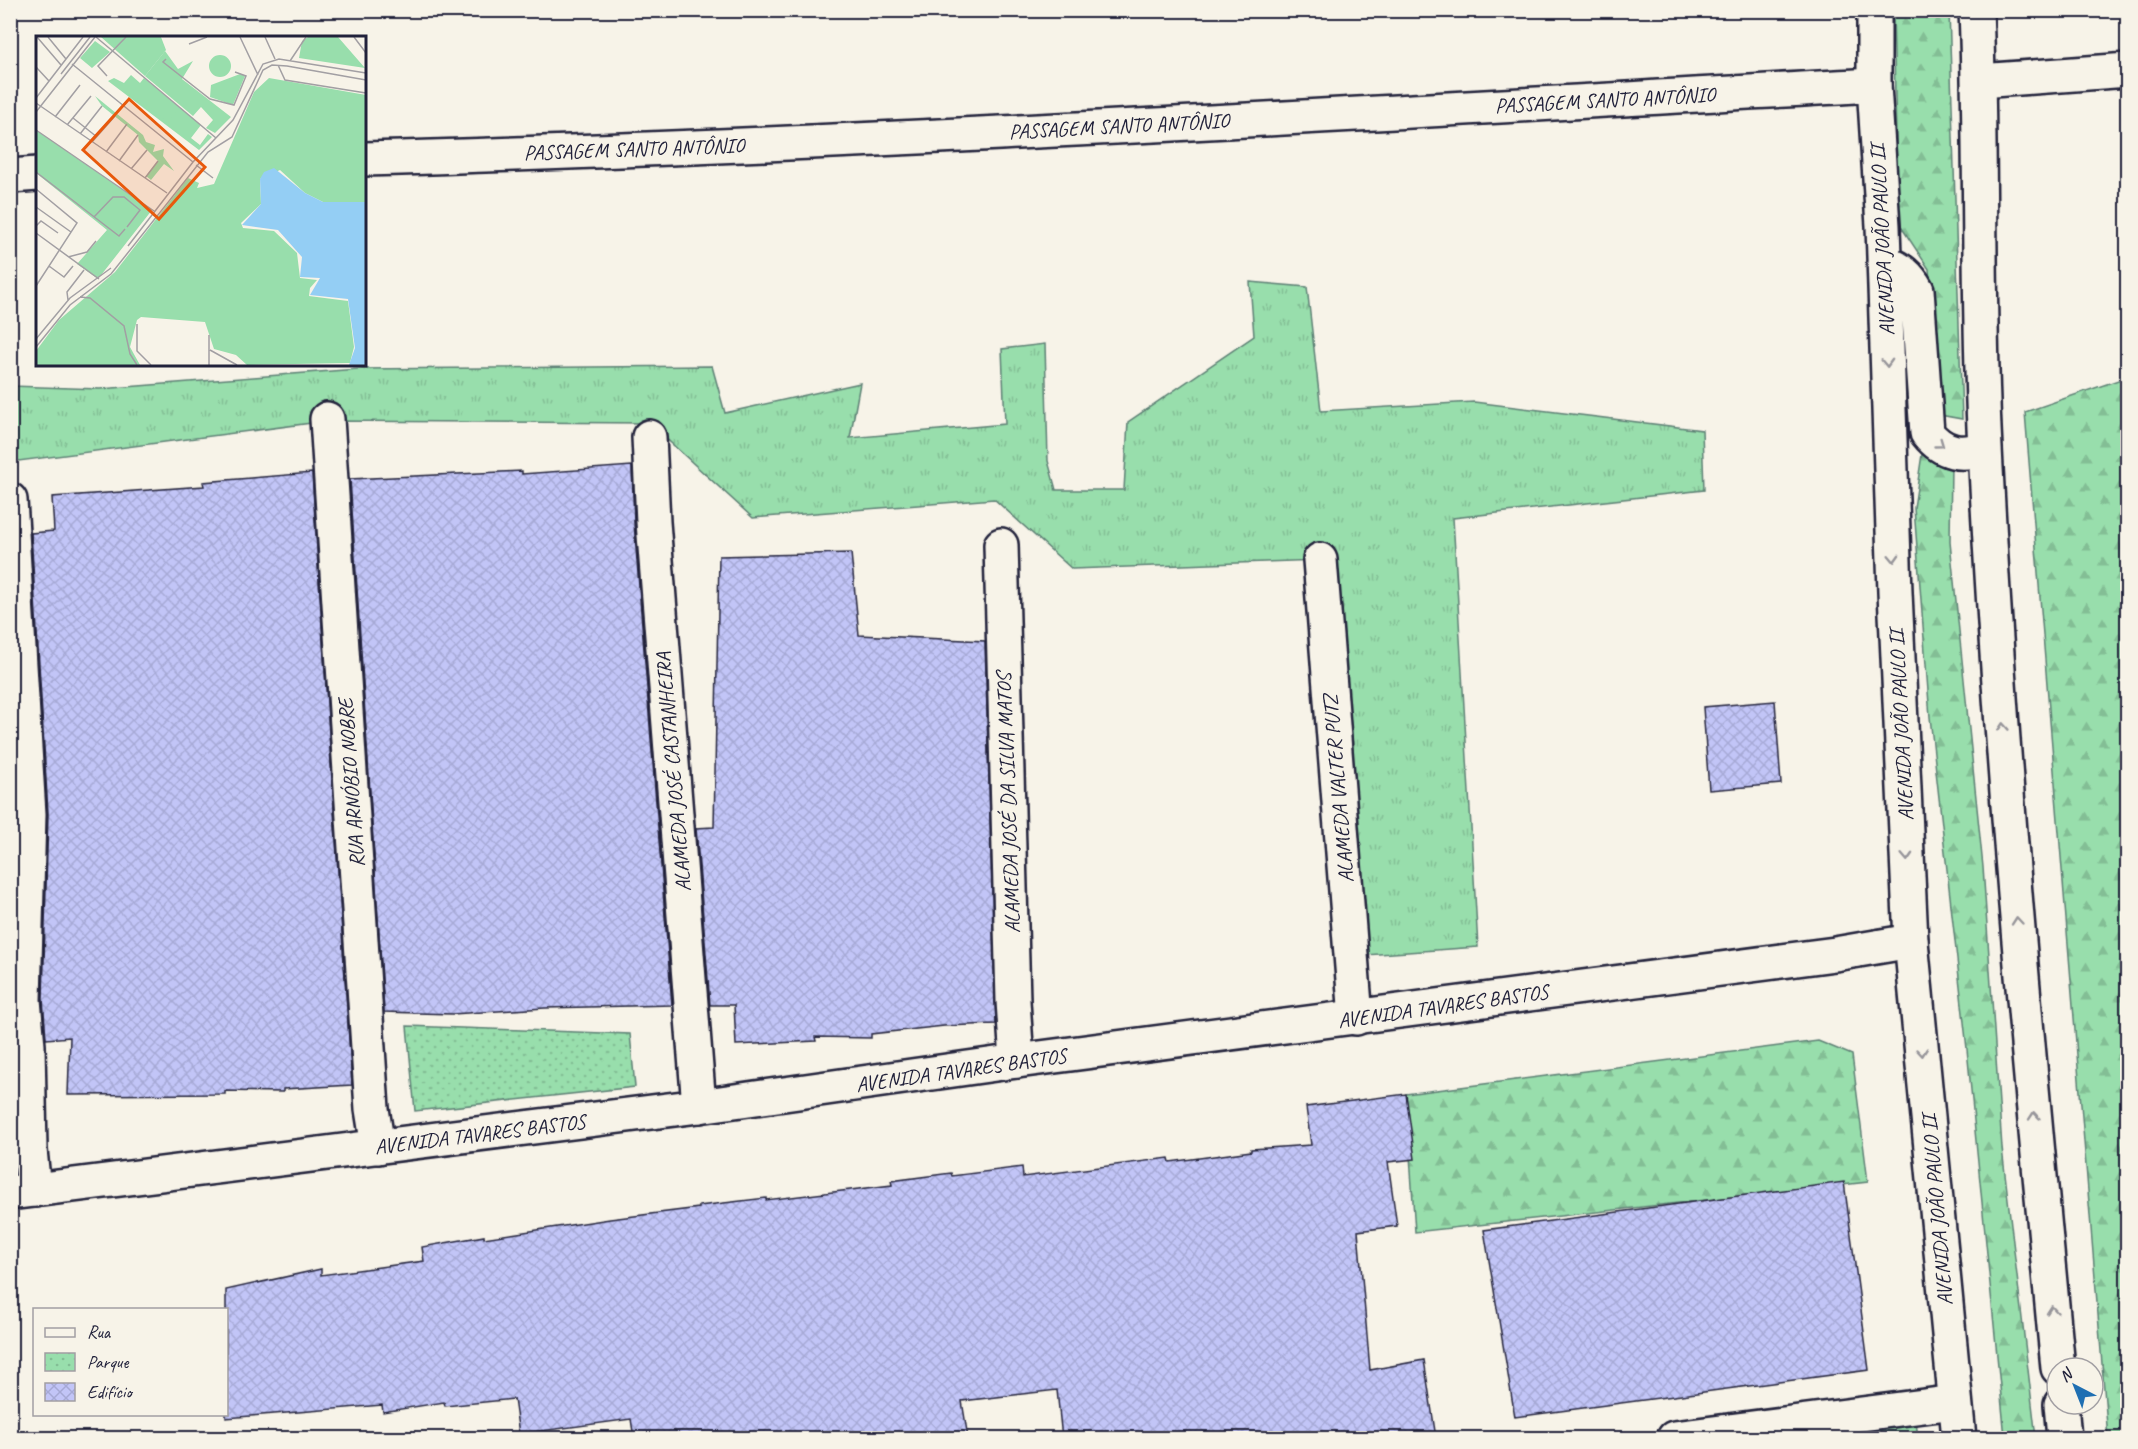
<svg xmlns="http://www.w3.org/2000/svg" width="2138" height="1449" font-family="Caveat,sans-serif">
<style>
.grass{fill:url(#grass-tufts);stroke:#5d8074;stroke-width:1.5}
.forest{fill:url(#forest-firs);stroke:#5d8074;stroke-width:1.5}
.park{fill:url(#park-dots);stroke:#5d8074;stroke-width:1.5}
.pitch{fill:#98deac;stroke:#5d8074;stroke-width:1.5}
.building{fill:url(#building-cross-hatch);stroke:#22223b;stroke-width:1.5}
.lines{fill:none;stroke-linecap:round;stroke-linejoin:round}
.street-casing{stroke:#22223b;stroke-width:38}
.secondary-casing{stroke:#22223b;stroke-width:38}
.primary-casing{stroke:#22223b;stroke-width:38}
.street{stroke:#f7f3e8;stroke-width:33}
.secondary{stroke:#f7f3e8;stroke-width:33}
.primary{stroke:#f7f3e8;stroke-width:33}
.oneway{stroke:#97959a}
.labels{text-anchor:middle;stroke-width:5;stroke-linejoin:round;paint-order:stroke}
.street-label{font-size:21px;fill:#22223b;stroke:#f7f3e8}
.inset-road{fill:none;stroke:#a29fa3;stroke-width:1.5}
.view{fill:#e8590c;fill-opacity:0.15;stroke:#e8590c;stroke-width:3}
.inset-edge{fill:none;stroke:#22223b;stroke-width:3}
</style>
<defs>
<pattern id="grass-tufts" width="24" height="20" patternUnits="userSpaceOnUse" patternTransform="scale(1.5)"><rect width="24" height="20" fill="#98deac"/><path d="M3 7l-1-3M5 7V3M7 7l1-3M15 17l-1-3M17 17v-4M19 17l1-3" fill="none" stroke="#83be95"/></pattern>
<pattern id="forest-firs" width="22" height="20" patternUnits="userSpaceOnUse" patternTransform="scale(1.5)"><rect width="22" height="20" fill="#98deac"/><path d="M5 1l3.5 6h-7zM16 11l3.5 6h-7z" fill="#83be95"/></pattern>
<pattern id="park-dots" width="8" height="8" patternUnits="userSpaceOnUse" patternTransform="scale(1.5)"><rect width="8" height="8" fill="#98deac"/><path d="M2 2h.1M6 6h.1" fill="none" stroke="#83be95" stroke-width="1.8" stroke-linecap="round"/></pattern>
<pattern id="building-cross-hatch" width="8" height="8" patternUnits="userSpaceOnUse" patternTransform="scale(1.5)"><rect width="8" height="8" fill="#c2c5f7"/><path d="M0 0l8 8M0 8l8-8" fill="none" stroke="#a6a9d5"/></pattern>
</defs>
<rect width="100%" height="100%" fill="#f7f3e8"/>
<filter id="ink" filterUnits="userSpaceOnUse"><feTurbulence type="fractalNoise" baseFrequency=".0167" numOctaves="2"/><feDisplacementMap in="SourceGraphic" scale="12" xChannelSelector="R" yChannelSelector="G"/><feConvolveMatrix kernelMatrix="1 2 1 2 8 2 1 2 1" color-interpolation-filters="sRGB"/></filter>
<g filter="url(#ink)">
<!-- grass -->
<path class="grass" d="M 1250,282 L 1307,287 L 1321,411 L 1474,402 L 1702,430 L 1704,490 L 1453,518 L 1478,947 L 1351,956 L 1320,560 L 1072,569 L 994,499 L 753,518 L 649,423 L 327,421 L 11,462 L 11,386 L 100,389 L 358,369 L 712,366 L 725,413 L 860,383 L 850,438 L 1005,424 L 1002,349 L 1045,344 L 1048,461 L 1056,490 L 1124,490 L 1128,422 L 1254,336 Z"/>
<!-- forest -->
<path class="forest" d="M 1893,11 L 1949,11 L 1962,419 L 1940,415 L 1929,269 L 1898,222 Z
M 2127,377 L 2128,1438 L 2108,1438 L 2025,412 Z
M 1924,441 L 1951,463 L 1950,542 L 1983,867 L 2002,1148 L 2036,1438 L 2005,1438 L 2004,1427 L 1967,1049 L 1930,717 L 1914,508 Z
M 1818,1041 L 1852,1055 L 1868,1182 L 1415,1232 L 1406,1094 Z"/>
<!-- park -->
<path class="park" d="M 407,1026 L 630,1034 L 635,1087 L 415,1111 Z"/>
<!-- pitch -->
<path class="pitch" d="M 1914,1405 L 1918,1438 L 1660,1438 Z"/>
<!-- building -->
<path class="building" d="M 632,466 L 634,523 L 672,1005 L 545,1008 L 452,1014 L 384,1012 L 350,479 L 522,471 L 522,474 Z
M 312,473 L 352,1085 L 283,1089 L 283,1092 L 225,1091 L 225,1094 L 68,1095 L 70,1037 L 46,1039 L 43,999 L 48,813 L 31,533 L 54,531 L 52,497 L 204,486 L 203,482 Z
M 851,553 L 859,635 L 985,641 L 996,1024 L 944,1026 L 871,1034 L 871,1038 L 815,1037 L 816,1041 L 736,1045 L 734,1005 L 710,1005 L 696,828 L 714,827 L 719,556 Z
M 1775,701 L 1781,784 L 1709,790 L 1703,707 Z
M 1406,1094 L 1415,1159 L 1388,1162 L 1397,1226 L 1358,1231 L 1370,1370 L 1424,1360 L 1436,1438 L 1062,1438 L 1057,1390 L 962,1401 L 968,1438 L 634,1438 L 631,1419 L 519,1434 L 514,1399 L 445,1406 L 444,1402 L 383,1412 L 382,1405 L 226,1418 L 226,1290 L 321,1269 L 321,1275 L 424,1261 L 422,1247 L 484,1236 L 484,1238 L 610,1219 L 699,1208 L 699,1206 L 766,1198 L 766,1200 L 892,1185 L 891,1181 L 951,1173 L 952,1176 L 1022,1167 L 1023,1177 L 1169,1158 L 1170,1162 L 1251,1151 L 1251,1149 L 1311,1145 L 1306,1107 Z
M 1844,1182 L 1869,1370 L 1515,1417 L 1484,1230 Z"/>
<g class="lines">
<defs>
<path id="street" d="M 1979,81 L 2128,70
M 364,159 C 868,144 1371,113 1874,85
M 10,176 L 38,174
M 327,419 L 372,1109 L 378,1147
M 649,437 L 653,522 L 699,1106
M 10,500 L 29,814 L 24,1000 L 28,1046 L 30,1150 L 34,1190
M 1001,545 L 1013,1001 L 1017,1061
M 1320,560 L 1356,1018
M 1674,1438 L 1955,1402"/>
<path id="secondary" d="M 10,1193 L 699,1106 L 1017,1061 L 1835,954 L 1911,941"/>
<path id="primary" d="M 1874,10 L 1874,85 L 1883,226 L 1895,592 L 1911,941 L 1959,1438
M 1976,10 C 1982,156 1977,302 1985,448 C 2000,755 2029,1062 2058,1368
M 1884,262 C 1900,268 1909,275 1917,290 L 1927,433 C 1943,453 1962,457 1985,447
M 2061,1404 L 2064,1438"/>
</defs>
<!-- street casing -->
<use href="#street" class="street-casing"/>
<!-- secondary casing -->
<use href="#secondary" class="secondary-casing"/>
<!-- primary casing -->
<use href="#primary" class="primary-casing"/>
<!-- street -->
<use href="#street" class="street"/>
<!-- secondary -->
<use href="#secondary" class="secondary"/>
<!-- primary -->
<use href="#primary" class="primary"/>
</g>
<!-- one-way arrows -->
<defs><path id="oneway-chevron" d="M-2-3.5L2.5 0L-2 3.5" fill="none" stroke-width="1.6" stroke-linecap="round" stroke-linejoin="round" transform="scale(1.5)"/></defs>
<g class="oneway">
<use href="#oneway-chevron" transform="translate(1887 363) rotate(88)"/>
<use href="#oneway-chevron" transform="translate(1940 444) rotate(36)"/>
<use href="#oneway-chevron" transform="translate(1894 558) rotate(88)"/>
<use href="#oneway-chevron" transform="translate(2003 727) rotate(-94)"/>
<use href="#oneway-chevron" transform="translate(1907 857) rotate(87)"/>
<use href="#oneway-chevron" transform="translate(2017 921) rotate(-95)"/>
<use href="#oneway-chevron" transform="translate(1922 1052) rotate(85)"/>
<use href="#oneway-chevron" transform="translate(2034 1116) rotate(-95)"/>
<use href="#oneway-chevron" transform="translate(2052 1310) rotate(-95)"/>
</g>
</g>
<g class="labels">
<!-- street labels -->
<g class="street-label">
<text transform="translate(1605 100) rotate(-3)" y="7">PASSAGEM SANTO ANTÔNIO</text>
<text transform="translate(1119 126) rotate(-3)" y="7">PASSAGEM SANTO ANTÔNIO</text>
<text transform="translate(634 149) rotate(-2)" y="7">PASSAGEM SANTO ANTÔNIO</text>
<text transform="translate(1882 240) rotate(-93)" y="7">AVENIDA JOÃO PAULO II</text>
<text transform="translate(1901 725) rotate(-93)" y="7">AVENIDA JOÃO PAULO II</text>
<text transform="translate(673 772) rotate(-95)" y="7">ALAMEDA JOSÉ CASTANHEIRA</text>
<text transform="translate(351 783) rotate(-94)" y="7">RUA ARNÓBIO NOBRE</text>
<text transform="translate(1338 789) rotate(-95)" y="7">ALAMEDA VALTER PUTZ</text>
<text transform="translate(1008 803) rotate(-92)" y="7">ALAMEDA JOSÉ DA SILVA MATOS</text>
<text transform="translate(1443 1006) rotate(-8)" y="7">AVENIDA TAVARES BASTOS</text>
<text transform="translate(961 1070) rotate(-8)" y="7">AVENIDA TAVARES BASTOS</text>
<text transform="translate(480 1134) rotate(-7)" y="7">AVENIDA TAVARES BASTOS</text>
<text transform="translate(1937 1210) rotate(-95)" y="7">AVENIDA JOÃO PAULO II</text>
</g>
</g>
<!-- overview -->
<g transform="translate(36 36)">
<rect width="330" height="330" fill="#f7f3e8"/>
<path d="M 65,1 L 125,1 L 130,14 L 109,40 ZM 59,5 L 74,16 L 56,32 L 44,22 ZM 95,39 L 104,47 L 108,42 L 165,89 L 155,102 L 164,109 L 172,98 L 176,101 L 163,114 L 72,45 L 78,42 L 88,47 ZM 59,60 L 107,99 L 110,106 L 119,109 L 117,116 L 128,113 L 127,120 L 138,135 L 128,128 L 115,144 L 110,140 L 122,125 L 103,106 L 102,99 L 66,70 Z" fill="#98deac"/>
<path d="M 272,1 L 302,1 L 329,32 L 263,22 L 266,5 ZM 129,15 L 142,33 L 157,25 L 146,43 L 195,81 L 179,97 L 170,92 L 177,84 L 165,71 L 157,80 L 109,40 ZM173 30a11 11 0 1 1 22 0a11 11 0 1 1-22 0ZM 204,38 L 209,40 L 197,69 L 174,61 L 175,49 ZM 233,42 L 330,59 L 330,166 L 287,166 L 269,157 L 244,134 L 224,143 L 225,168 L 205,187 L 207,192 L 238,195 L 261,217 L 264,242 L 281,244 L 274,252 L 273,260 L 312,265 L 318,311 L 314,327 L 211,329 L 200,319 L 178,313 L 169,286 L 105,281 L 101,284 L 94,311 L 104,329 L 0,329 L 0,315 L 23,284 L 79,236 L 152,142 L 163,147 L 161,152 L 178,148 L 218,56 Z" fill="#98deac"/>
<path d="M 109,45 L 143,72 L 132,86 L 97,59 ZM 0,94 L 116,174 L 62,243 L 41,228 L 71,194 L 0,137 Z" fill="#98deac"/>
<path d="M 238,132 L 269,157 L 287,166 L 330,166 L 330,329 L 313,329 L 319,312 L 312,263 L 274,259 L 284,242 L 264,241 L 266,221 L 242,194 L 206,189 L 225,168 L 224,143 L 228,136 Z" fill="#94cef4"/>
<path class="inset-road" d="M 1,1 L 25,29M 12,1 L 30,23M 60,1 L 180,102M 204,1 L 222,39M 229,1 L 239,23M 318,1 L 330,17M 153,8 L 171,1M 130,23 L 127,26 L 174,63 L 198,69 L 210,40 L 199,36M 254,25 L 270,1M 36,28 L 157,126M 242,29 L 249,44 L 330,57M 0,31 L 13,45M 25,38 L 54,1M 71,40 L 62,30 L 90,1M 0,62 L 47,1M 0,67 L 131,157M 0,76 L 59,1M 19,81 L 44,49M 37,82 L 61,101M 31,89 L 55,60M 0,94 L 118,175M 44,98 L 66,70M 56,106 L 79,80M 70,116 L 91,88M 83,125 L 102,99M 160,129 L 177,142M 95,133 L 111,114M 0,136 L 83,200 L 89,193M 109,142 L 122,125M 0,153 L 41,187 L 0,250M 0,171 L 35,196M 58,181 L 77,161 L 88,161 L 104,174 L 91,191M 0,190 L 5,185 L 22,197M 0,197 L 63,243M 92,210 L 157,126 L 197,84 L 227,28 L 243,23 L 330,37M 32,221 L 51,216 L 60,205M 13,230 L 28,241 L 37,230M 44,261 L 54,262 L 88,290 L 94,318 L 101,329M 32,264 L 31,256 L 48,234M 101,288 L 101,315 L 115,329M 173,299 L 173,329M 0,303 L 34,262 L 75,232M 0,311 L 34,269 L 75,238 L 172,116 L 196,101 L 227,34 L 236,29 L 251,30 L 330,44M 174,314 L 201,329"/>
<path class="view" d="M 93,63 L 169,131 L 123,183 L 47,114 Z"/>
<rect width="330" height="330" class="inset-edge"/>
</g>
<!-- margin -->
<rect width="2138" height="1449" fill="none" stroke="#f7f3e8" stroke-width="36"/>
<rect x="18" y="18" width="2102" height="1413" fill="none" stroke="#22223b" stroke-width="2" filter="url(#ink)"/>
<!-- legend -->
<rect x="33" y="1308" width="195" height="108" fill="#f7f3e8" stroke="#a29fa3" stroke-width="1.5"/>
<rect x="45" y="1328" width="30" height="9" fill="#f7f3e8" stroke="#a29fa3" stroke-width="1.5"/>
<text x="87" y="1338" font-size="18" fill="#22223b">Rua</text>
<rect x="45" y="1353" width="30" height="18" fill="url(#park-dots)" stroke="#a29fa3" stroke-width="1.5"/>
<text x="87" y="1368" font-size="18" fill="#22223b">Parque</text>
<rect x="45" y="1383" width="30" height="18" fill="url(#building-cross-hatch)" stroke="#a29fa3" stroke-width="1.5"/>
<text x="87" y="1398" font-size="18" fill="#22223b">Edifício</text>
<!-- north arrow -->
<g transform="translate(2075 1386) rotate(318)"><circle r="28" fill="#f7f3e8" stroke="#a29fa3" stroke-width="1.5"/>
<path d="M0-4.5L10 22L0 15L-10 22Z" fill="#1f6fb2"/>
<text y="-9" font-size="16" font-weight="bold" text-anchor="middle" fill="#22223b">N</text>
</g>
</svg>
